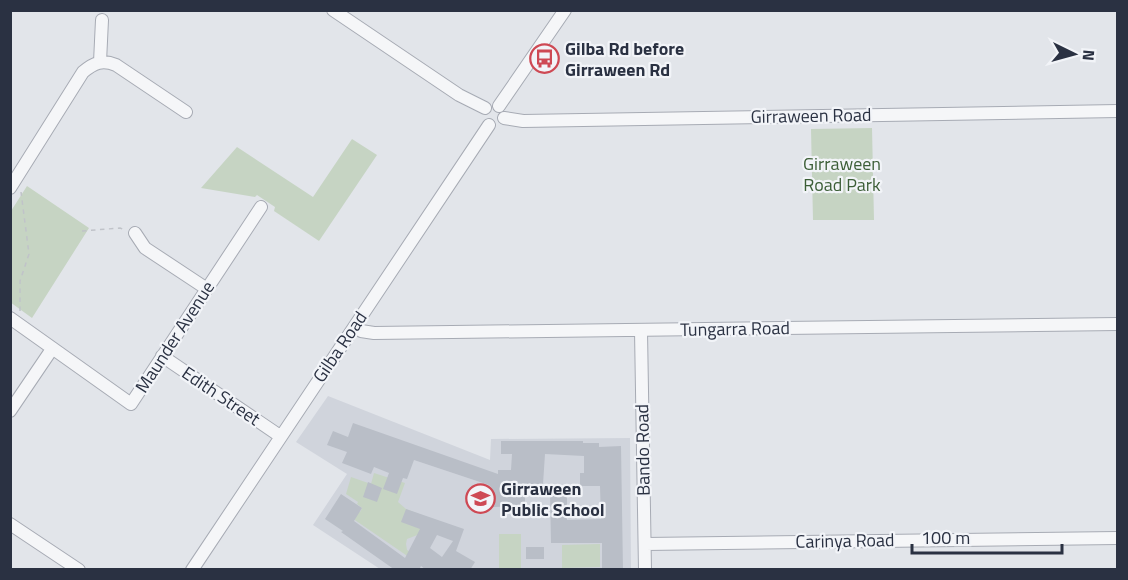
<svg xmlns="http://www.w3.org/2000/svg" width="1128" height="580" font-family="'Titillium Web',sans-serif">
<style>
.built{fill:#d0d4dc}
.green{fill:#c6d4c3}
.building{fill:#b9bec7;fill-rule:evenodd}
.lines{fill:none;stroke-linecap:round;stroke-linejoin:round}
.minor-casing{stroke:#a7abb4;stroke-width:14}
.path{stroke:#c0c3c9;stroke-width:1.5;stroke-dasharray:4.5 4.5;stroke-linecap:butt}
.minor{stroke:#f5f6f8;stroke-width:12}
.labels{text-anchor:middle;stroke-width:4.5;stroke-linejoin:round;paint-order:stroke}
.poi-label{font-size:18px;font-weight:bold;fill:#2a3142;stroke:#f2f4f8;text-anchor:start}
.street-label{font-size:18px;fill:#2a3142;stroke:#f2f4f8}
.park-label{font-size:18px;fill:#3c5e37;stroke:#f2f4f8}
</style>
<rect width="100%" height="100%" fill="#e2e5ea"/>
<!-- built -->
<path class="built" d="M 328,396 L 490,460 L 491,439 L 630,438 L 631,569 L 380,569 L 313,525 L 347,474 L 296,442 Z"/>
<!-- green -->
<path class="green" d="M 872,128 L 874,220 L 813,220 L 811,129 Z
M 352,139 L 377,155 L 319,241 L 274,211 L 275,207 L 257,195 L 255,197 L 201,188 L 237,147 L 313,197 Z
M 27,186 L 89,228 L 32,318 L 10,302 L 11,211 Z
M 374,473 L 405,483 L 398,502 L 406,509 L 435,520 L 420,534 L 407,539 L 406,544 L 407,550 L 424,559 L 419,564 L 349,516 L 354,509 L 360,512 L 362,508 L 357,504 L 358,502 L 346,494 L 351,477 L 371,484 Z
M 499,534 L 521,534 L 521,569 L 499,569 Z
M 600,544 L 600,567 L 562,568 L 562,545 Z"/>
<!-- building -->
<path class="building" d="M 353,423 L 498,474 L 498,470 L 511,470 L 512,454 L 501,454 L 501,441 L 583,441 L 583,443 L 599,443 L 599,447 L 621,446 L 623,570 L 602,570 L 602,543 L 551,543 L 550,492 L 567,492 L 567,520 L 601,519 L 600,486 L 580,486 L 580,473 L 584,473 L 584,456 L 545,454 L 543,484 L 525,484 L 525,506 L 493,507 L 492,488 L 489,485 L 414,460 L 407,479 L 403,478 L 397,494 L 383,489 L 389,473 L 374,467 L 371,474 L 342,463 L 347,452 L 327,445 L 333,431 L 348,437 Z
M 368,482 L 382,488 L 377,502 L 363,497 Z
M 341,494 L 362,508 L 354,521 L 405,558 L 420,529 L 401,522 L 406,509 L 464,529 L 456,551 L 475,562 L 470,570 L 426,570 L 421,566 L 419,570 L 395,570 L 341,532 L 343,531 L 325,519 ZM 437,535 L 453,541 L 442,557 L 430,548 Z
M 526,547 L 544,547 L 544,559 L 526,559 Z"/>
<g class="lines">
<defs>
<path id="minor" d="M 333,10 L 459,95 L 485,108
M 100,62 L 102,20
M 499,106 L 565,10
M 504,118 L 523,121 L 1118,111
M 10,188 L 83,72 C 94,63 102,59 116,65 L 186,112
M 135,233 L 145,248 L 207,289
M 10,318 L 131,404 L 261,207
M 355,326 L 361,331 L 374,333 L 1118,324
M 641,331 L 645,570
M 162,356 L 280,436
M 10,411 L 52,349
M 10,524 L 79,570
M 645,544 L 1118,538
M 192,570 L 489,125"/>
</defs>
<!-- minor casing -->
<use href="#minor" class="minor-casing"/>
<!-- path -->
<path class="path" d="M 82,231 L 120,228 L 125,230
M 20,311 L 20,281 L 29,254 L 21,192"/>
<!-- minor -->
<use href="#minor" class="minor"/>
</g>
<!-- icons -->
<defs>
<symbol id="bus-ring" viewBox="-11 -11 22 22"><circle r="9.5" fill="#f2f4f8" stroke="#ce4954" stroke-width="1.5"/><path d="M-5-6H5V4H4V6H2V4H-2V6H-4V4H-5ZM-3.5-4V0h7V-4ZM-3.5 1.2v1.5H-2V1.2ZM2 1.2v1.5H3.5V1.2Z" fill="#ce4954"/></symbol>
<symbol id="school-ring" viewBox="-11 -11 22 22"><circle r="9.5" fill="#f2f4f8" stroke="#ce4954" stroke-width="1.5"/><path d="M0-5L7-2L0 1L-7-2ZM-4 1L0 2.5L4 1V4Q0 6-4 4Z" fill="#ce4954"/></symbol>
</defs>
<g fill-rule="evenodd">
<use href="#bus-ring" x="528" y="42" width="33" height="33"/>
<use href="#school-ring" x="464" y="482" width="33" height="33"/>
</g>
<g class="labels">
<!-- poi labels -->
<g class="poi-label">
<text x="565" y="55">Gilba Rd before<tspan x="565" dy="21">Girraween Rd</tspan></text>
<text x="501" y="495">Girraween<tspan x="501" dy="21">Public School</tspan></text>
</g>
<!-- street labels -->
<g class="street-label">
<text transform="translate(811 116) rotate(-1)" y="6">Girraween Road</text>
<text transform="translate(735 329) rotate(-1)" y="6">Tungarra Road</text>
<text transform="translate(175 337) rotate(-57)" y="6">Maunder Avenue</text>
<text transform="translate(340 347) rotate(-56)" y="6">Gilba Road</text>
<text transform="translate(221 396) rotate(34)" y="6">Edith Street</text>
<text transform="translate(643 450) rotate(-91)" y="6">Bando Road</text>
<text transform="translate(845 541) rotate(-1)" y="6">Carinya Road</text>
</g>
<!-- park labels -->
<g class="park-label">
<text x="842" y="170">Girraween<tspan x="842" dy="21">Road Park</tspan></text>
</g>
</g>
<!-- border -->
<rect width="1128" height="580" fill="none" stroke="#2a3142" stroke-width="24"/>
<!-- north arrow -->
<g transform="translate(1074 54) rotate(95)" stroke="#f2f4f8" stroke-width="4.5" paint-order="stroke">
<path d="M0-4.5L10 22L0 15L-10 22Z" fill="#2a3142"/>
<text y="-9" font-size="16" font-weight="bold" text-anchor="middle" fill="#2a3142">N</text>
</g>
<!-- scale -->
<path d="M912 544v9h150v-9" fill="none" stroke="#2a3142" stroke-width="3"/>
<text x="921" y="544" font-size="18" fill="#2a3142" stroke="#f2f4f8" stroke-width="4.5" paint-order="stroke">100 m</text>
</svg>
